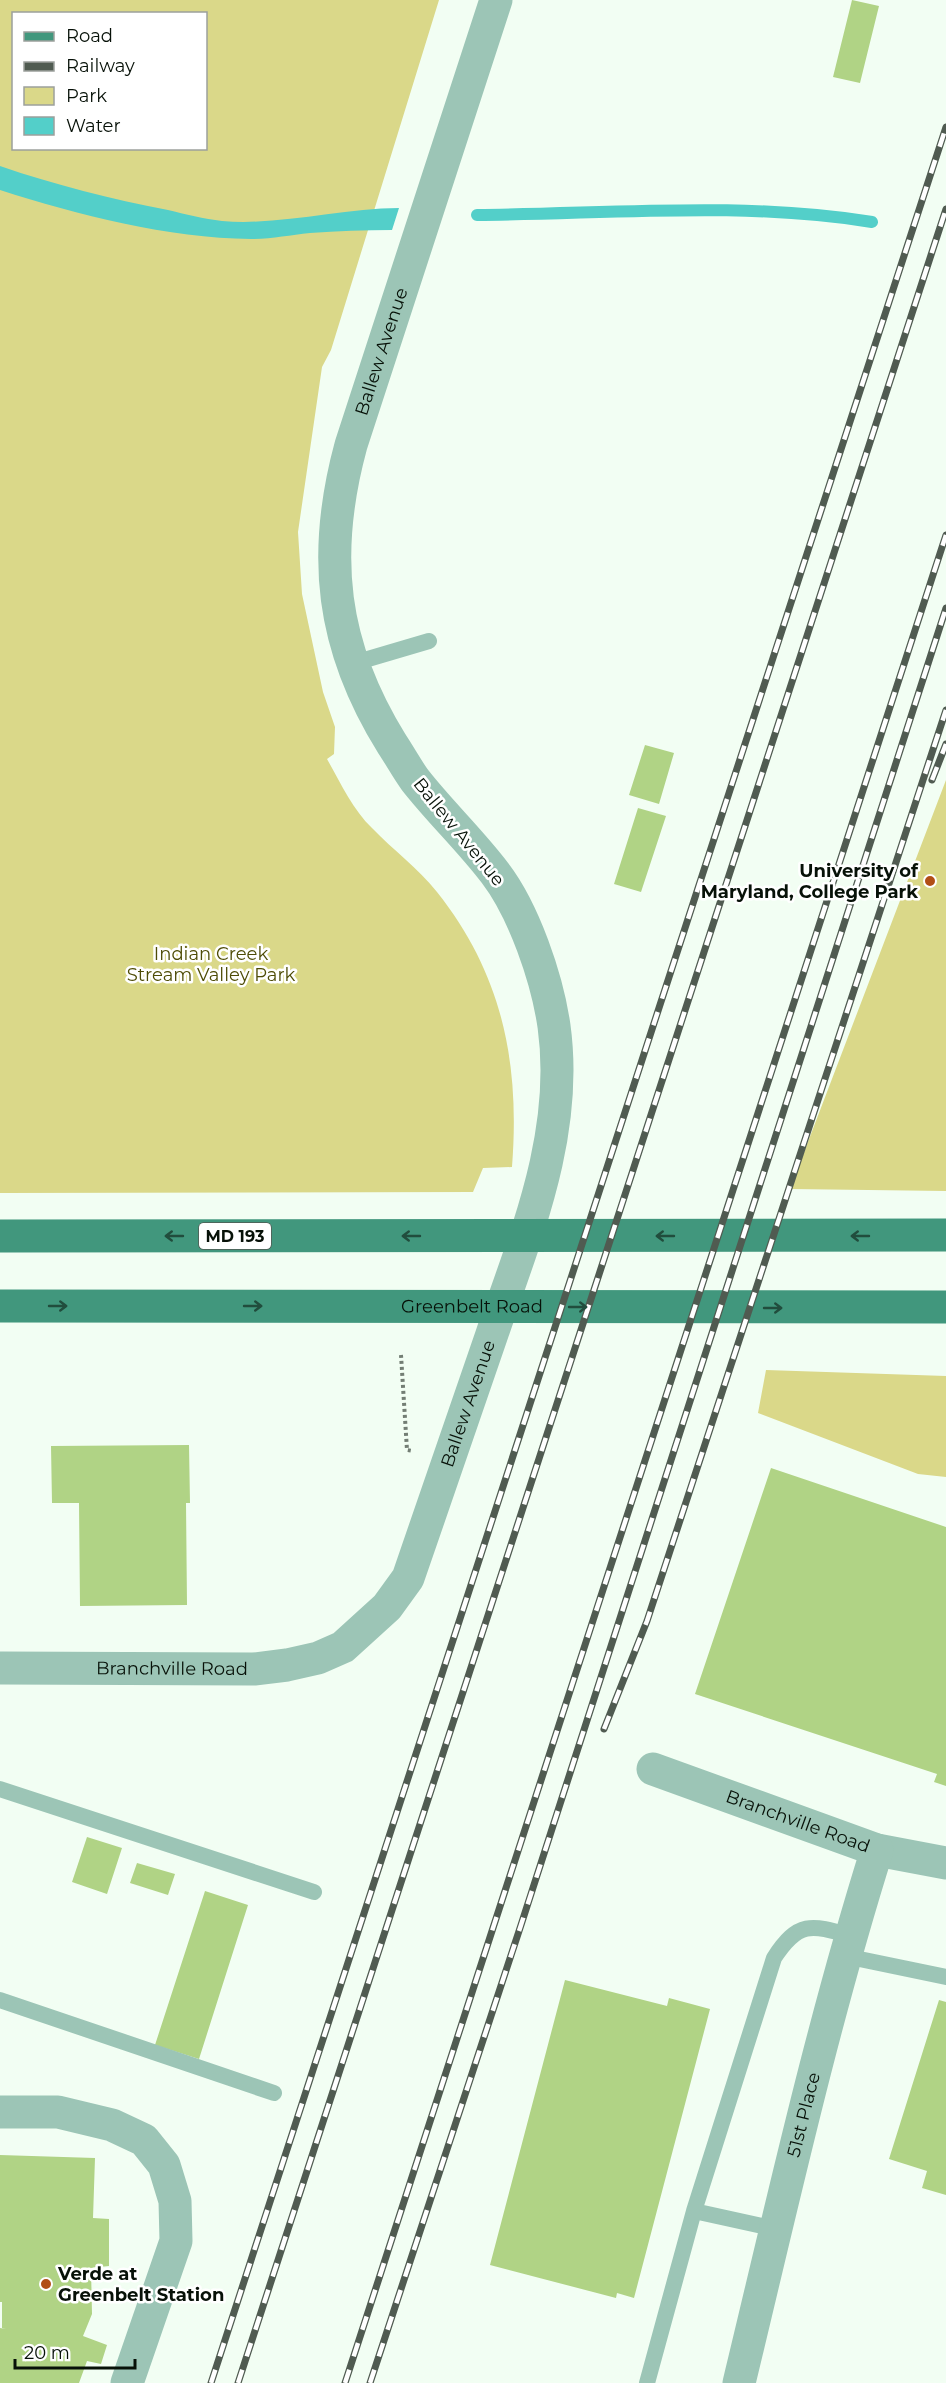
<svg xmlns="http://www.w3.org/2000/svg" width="946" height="2383" font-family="Montserrat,sans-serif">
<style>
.green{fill:#dad889;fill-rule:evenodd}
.water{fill:#53cfc9}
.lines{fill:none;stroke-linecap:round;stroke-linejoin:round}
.stream{stroke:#53cfc9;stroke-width:12}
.building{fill:#b0d385}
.path{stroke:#737e74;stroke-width:4;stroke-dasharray:3 3;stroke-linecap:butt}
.service{stroke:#9cc5b6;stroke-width:16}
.minor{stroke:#9cc5b6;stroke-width:33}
.primary{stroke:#41977d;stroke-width:33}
.rail-casing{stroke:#505b51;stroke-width:7}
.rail{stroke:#fff;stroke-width:4.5;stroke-dasharray:14;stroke-linecap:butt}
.oneway{stroke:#214d3d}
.poi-dot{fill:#b14e16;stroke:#fff;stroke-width:2}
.labels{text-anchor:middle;stroke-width:5;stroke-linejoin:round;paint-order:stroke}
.shield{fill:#fff;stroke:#515852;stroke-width:1.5}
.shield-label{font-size:16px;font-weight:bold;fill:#071108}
.street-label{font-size:18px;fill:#071108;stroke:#fff}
.poi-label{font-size:18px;font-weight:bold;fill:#071108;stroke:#fff;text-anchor:end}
.park-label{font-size:18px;fill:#4e4c06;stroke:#fff}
</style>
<rect width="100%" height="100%" fill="#f2fef3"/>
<!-- green -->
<path class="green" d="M 0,0 L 439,0 L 331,350 L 322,367 L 298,532 L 302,594 L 323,692 L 335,727 L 334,754 L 327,759 C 340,782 353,810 372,828 C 393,850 418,868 437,892 C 503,975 520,1064 512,1167 L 483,1168 L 473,1192 L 0,1193 ZM 14,14 L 206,14 L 206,148 L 14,148 Z
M 946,780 L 946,1191 L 790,1189 Z
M 766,1370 L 946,1376 L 946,1477 L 918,1474 L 758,1413 Z"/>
<!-- water -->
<path class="water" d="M 0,166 C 55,185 111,199 168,210 C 185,214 204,219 222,221 C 280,226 341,208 399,208 L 392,230 C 365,230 337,231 310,233 C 290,235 271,239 251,239 C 168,238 78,215 0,190 Z"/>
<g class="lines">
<!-- stream -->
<path class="stream" d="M 477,215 C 609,214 742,201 872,222"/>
</g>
<!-- building -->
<path class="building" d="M 852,0 L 879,6 L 860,83 L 833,77 Z
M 645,745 L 674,753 L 659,804 L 629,795 Z
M 638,808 L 666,816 L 641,892 L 614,884 Z
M 189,1445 L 190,1503 L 186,1503 L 187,1605 L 80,1606 L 79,1503 L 52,1503 L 51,1446 Z
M 771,1468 L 946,1527 L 946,1786 L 934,1782 L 937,1774 L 695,1694 Z
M 87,1837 L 122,1848 L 107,1894 L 72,1882 Z
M 137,1863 L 175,1874 L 168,1895 L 130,1883 Z
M 205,1891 L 248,1905 L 199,2059 L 155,2045 Z
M 565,1980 L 667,2006 L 669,1998 L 710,2009 L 634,2298 L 617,2293 L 616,2298 L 490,2265 Z
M 939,2000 L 946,2002 L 946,2195 L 922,2188 L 927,2171 L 889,2159 Z
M 0,2155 L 95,2158 L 93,2218 L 109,2219 L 109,2266 L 91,2268 L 92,2314 L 83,2336 L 107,2345 L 101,2364 L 87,2361 L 79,2383 L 0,2383 L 0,2328 L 6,2329 L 2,2328 L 2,2302 L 0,2302 Z"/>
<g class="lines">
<!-- path -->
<path class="path" d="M 401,1355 L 407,1450 L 413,1451"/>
<!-- service -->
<path class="service" d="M 351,664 L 429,641
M 0,1789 L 314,1892
M 845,1956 L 946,1977
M 0,2000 L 274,2093
M 694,2211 L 776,2229
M 647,2383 L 694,2211 L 774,1958 C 798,1921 811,1924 850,1936"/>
<!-- minor -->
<g class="minor">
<path id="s1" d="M 0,1668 L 254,1669 L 287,1665 L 318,1658 L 343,1647 L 387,1607 L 408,1578 C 436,1497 464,1416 492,1334 C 526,1234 569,1134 554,1026 C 547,978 524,911 495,873 C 470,840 440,812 415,780 C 407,769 400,756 392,744 C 331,646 321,555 351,445 L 496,0"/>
<path id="s2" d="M 653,1769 L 877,1850 L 946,1863"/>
<path d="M 0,2112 L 58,2112 L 112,2125 L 144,2140 L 164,2165 L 175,2201 L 176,2241 L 127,2383"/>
<path id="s3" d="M 739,2383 C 782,2205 822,2025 877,1850"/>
</g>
<!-- primary -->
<g class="primary">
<path d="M 0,1236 L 946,1235"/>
<path id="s4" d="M 0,1306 L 946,1307"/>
</g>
<defs>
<path id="rail" d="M 932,780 L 946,744
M 604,1729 L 647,1621 L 946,710
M 211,2383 L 946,127
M 238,2383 L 946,209
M 345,2383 L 946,535
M 370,2383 L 521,1925 L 946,608"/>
</defs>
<!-- rail casing -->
<use href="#rail" class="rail-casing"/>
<!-- rail -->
<use href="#rail" class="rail"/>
</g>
<!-- one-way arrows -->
<defs><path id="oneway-shaft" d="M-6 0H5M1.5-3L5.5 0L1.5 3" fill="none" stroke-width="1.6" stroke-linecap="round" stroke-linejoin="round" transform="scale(1.5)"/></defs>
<g class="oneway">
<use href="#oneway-shaft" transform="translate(174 1236) rotate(180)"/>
<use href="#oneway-shaft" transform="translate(411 1236) rotate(180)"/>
<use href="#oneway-shaft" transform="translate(665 1236) rotate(180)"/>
<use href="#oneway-shaft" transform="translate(860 1236) rotate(180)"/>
<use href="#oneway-shaft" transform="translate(58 1306)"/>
<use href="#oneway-shaft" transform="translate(253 1306)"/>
<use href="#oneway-shaft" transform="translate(578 1307)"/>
<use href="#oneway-shaft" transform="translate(773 1308)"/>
</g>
<!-- markers -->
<g class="poi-dot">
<circle cx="930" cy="881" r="6"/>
<circle cx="46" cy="2284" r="6"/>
</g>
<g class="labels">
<!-- shield labels -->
<rect class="shield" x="199" y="1223" width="72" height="26" rx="4.5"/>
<g class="shield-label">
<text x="235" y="1242">MD 193</text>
</g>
<!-- street labels -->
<g class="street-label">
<text dy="6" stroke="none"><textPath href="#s1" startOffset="1758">Ballew Avenue</textPath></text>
<text transform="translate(459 832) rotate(51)" y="6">Ballew Avenue</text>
<text dy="6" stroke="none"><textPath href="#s4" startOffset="472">Greenbelt Road</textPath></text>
<text dy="6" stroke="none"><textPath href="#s1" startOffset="626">Ballew Avenue</textPath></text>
<text dy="6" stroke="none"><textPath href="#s1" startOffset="172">Branchville Road</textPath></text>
<text dy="6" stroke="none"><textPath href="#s2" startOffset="154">Branchville Road</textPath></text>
<text dy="6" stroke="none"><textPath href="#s3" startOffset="276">51st Place</textPath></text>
</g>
<!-- poi labels -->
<g class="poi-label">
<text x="918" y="877">University of<tspan x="918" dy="21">Maryland, College Park</tspan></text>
<text x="58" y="2280" text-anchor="start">Verde at<tspan x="58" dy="21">Greenbelt Station</tspan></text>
</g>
<!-- park labels -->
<g class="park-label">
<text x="211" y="960">Indian Creek<tspan x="211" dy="21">Stream Valley Park</tspan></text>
</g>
</g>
<!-- legend -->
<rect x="12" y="12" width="195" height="138" fill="#ffffff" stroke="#9ca09c" stroke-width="1.5"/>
<rect x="24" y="32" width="30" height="9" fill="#41977d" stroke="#9ca09c" stroke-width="1.5"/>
<text x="66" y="42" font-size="18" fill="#071108">Road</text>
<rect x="24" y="62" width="30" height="9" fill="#505b51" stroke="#9ca09c" stroke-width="1.5"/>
<text x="66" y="72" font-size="18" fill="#071108">Railway</text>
<rect x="24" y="87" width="30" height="18" fill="#dad889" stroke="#9ca09c" stroke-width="1.5"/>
<text x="66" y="102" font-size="18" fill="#071108">Park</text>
<rect x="24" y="117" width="30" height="18" fill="#53cfc9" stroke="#9ca09c" stroke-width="1.5"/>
<text x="66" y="132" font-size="18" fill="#071108">Water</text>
<!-- scale -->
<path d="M15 2359v9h120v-9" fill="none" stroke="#071108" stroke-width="3"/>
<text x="24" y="2359" font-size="18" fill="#071108" stroke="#ffffff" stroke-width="4.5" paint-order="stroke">20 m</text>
</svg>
